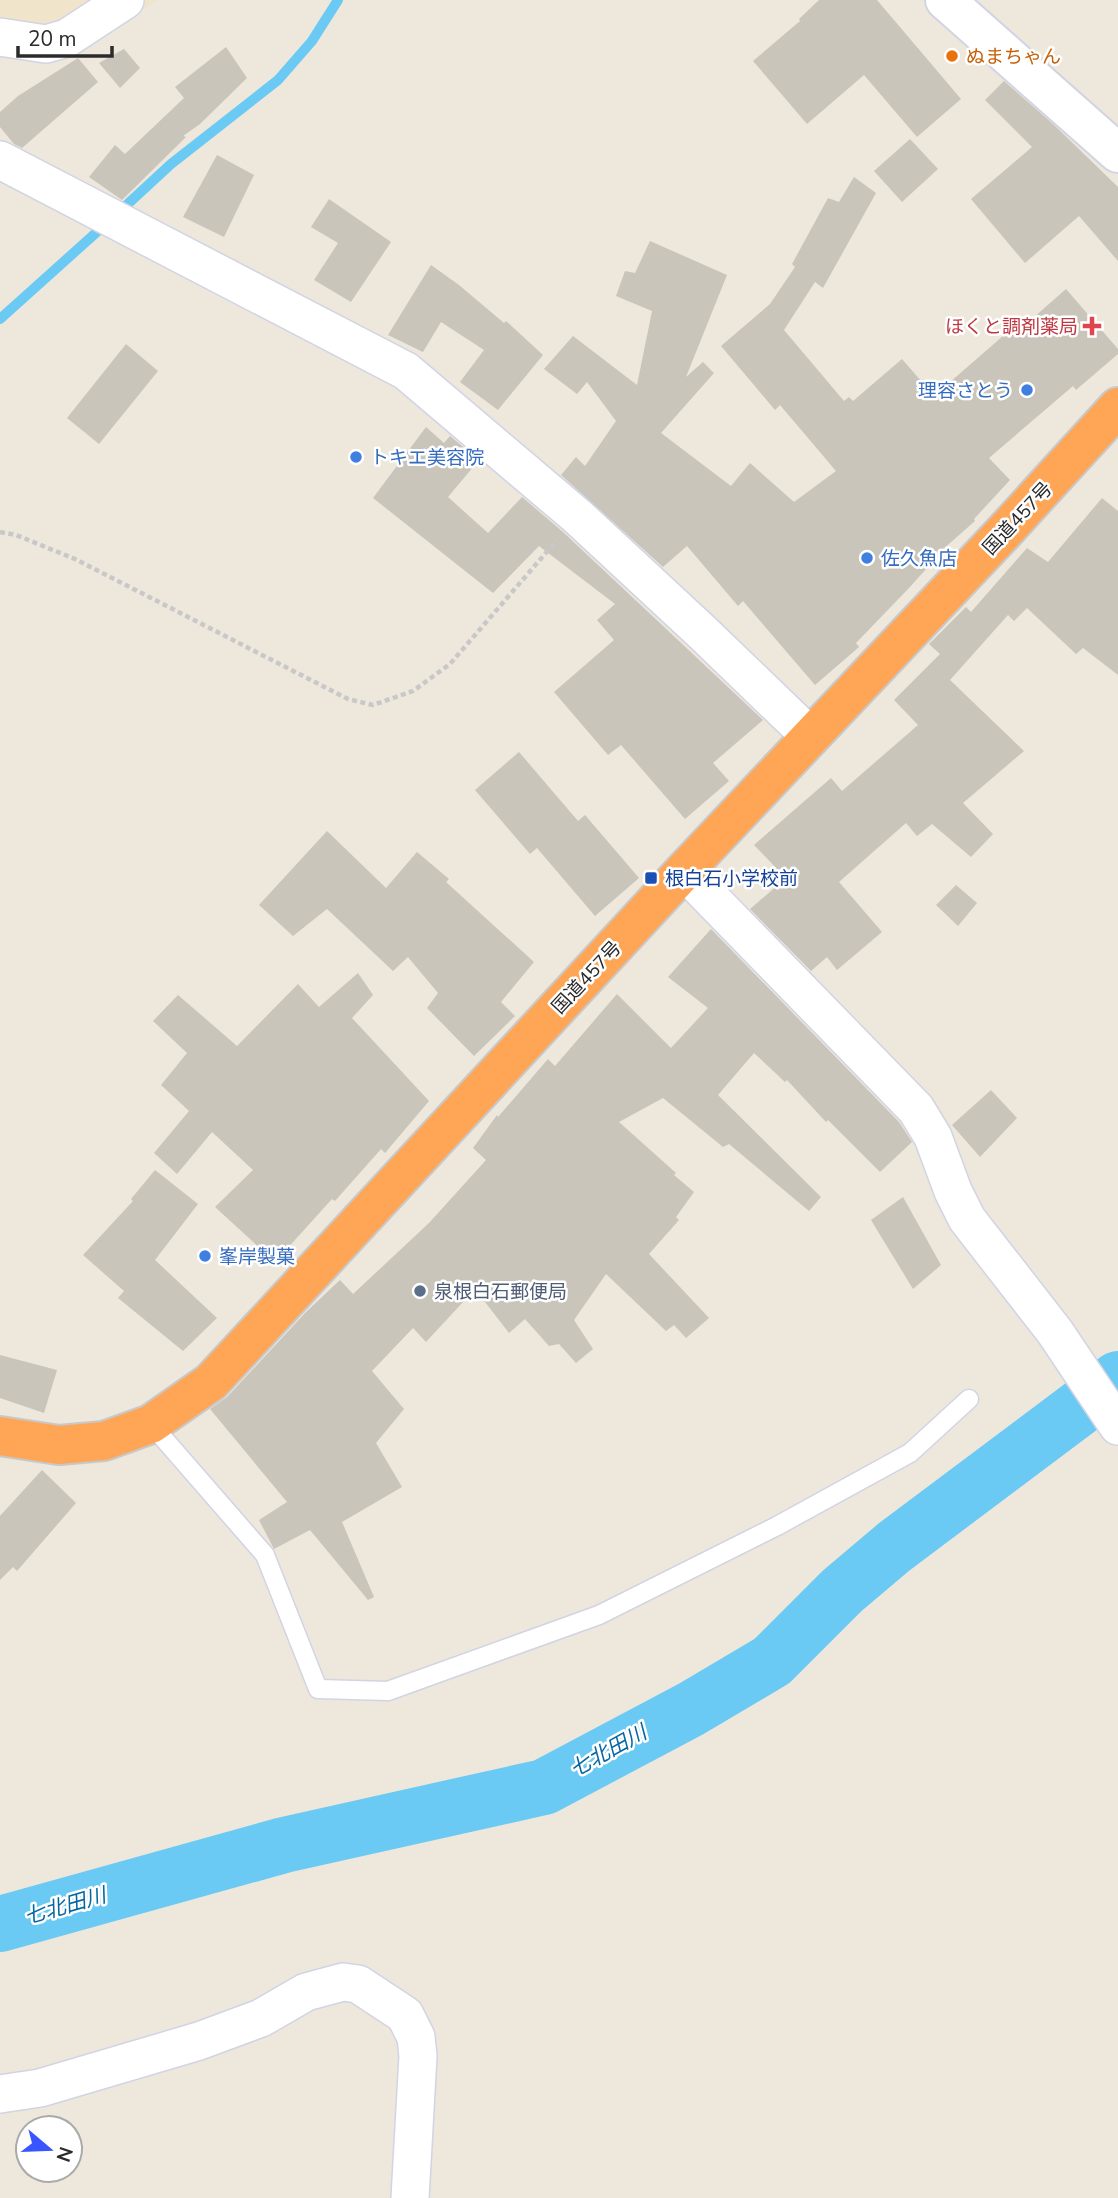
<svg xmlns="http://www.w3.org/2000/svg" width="1118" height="2198" font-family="'Nunito Sans','Noto Sans JP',sans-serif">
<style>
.education{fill:#f0e5cb}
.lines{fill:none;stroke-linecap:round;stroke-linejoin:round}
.stream{stroke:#6bcaf4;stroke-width:10}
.river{stroke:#6bcaf4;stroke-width:56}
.building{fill:#c9c5bb}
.lane-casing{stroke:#d2d4e4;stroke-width:21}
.street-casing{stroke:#d2d4e4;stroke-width:40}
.secondary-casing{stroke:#d2d4e4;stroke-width:42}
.highway-casing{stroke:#c8c8c8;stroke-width:42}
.path{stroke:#c8c8c8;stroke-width:4.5;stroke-dasharray:5 3.5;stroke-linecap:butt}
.lane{stroke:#fff;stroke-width:18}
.street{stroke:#fff;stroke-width:37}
.secondary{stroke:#fff;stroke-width:38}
.highway{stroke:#ffa656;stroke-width:38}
.food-dot{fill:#e8710a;stroke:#fff;stroke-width:2.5}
.health-dot{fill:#e0444e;stroke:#fff;stroke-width:2.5}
.shop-dot{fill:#3f7fe0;stroke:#fff;stroke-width:2.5}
.transit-dot{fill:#1a4fb4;stroke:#fff;stroke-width:2.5}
.service-dot{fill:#5c6f8a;stroke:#fff;stroke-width:2.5}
.labels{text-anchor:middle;stroke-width:5;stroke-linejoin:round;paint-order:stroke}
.food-label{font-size:19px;fill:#c56008;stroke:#fff;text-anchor:start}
.health-label{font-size:19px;fill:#be3a42;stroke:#fff;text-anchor:end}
.shop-label{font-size:19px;fill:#366cbe;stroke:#fff;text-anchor:start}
.street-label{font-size:19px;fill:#2b2b2b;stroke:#fff}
.transit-label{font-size:19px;fill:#164399;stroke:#fff;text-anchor:start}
.service-label{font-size:19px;fill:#4e5e75;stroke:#fff;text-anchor:start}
.water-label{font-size:21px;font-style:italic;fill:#0767a3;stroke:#fff}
</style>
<rect width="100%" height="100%" fill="#ede7dc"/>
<!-- education -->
<path class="education" d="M 0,0 L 158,0 L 72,54 L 0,41 Z"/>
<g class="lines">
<!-- stream -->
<path class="stream" d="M 119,212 L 171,164 L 278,80 L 312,41 L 338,0
M 0,319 L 108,222"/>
<!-- river -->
<path class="river" d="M 0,1924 L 284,1845 L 544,1787 L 691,1709 L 772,1661 L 842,1591 L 894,1547 L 1118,1379"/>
</g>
<!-- building -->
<path class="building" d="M 819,0 L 877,0 L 961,99 L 917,137 L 864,75 L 807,124 L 753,61 L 800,21 L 799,19 Z
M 226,47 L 247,78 L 200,124 L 183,136 L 186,137 L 122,200 L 89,177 L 115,145 L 125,154 L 184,98 L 175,87 Z
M 124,49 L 140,68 L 120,88 L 99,63 Z
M 78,58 L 98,82 L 22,148 L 14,144 L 0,127 L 0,112 L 18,96 Z
M 1004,81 L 1053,124 L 1118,187 L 1118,261 L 1079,216 L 1025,263 L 971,199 L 1032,147 L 985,100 Z
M 910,139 L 938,169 L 902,202 L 874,171 Z
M 217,155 L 254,175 L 224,237 L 183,217 Z
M 854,177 L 876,193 L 823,288 L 815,282 L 784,330 L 844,401 L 849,397 L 853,401 L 902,359 L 934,396 L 1011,329 L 1015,334 L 1066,289 L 1118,349 L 1118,354 L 1076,390 L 1073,386 L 989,458 L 1010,480 L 974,519 L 975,521 L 925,565 L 927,568 L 909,588 L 856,643 L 859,647 L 815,685 L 743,601 L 738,606 L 687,546 L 663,567 L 561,475 L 576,457 L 585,466 L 616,421 L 587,382 L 577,394 L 544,369 L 573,336 L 637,385 L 652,311 L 616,296 L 625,271 L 635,273 L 650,241 L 727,275 L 686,377 L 703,362 L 714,373 L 661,433 L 731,486 L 750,463 L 794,502 L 836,471 L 780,405 L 775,410 L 721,346 L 770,304 L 795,267 L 792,264 L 828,198 L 839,202 Z
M 329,199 L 391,242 L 351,302 L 314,280 L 338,243 L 311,227 Z
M 431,265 L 459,285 L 504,323 L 506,321 L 543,355 L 498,410 L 460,382 L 484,350 L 441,322 L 423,352 L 388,335 Z
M 126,344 L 158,371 L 99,444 L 67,418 Z
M 426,427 L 444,443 L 450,436 L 479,460 L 448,497 L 488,533 L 522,497 L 563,532 L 763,720 L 713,763 L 729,781 L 685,819 L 621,745 L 608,755 L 554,692 L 614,640 L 597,620 L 615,604 L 539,546 L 493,593 L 373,498 Z
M 1102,498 L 1118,511 L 1118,675 L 1083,648 L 1076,654 L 1027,608 L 1014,621 L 1008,615 L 950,680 L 1024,751 L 963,803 L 993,834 L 971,857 L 932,824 L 917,836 L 906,823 L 839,882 L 882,932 L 837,970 L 827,957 L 811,971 L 750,909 L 786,878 L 754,845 L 831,778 L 842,791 L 918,725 L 894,700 L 940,654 L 929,644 L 966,607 L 971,612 L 1027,548 L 1048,562 Z
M 519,752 L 578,821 L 585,815 L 639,878 L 595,916 L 537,848 L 530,854 L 475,790 Z
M 327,831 L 386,888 L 417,852 L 449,879 L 446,882 L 534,962 L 501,1002 L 515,1016 L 474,1056 L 427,1008 L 438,993 L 408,957 L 393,971 L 327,909 L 293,936 L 259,905 Z
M 956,885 L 977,903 L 958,926 L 936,905 Z
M 711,929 L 899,1122 L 912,1142 L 880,1172 L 828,1120 L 826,1122 L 787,1080 L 785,1082 L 754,1053 L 718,1095 L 821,1197 L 809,1211 L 729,1144 L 723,1147 L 663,1098 L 619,1122 L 676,1173 L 674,1175 L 694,1192 L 676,1217 L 679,1220 L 649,1254 L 709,1318 L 686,1338 L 674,1325 L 666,1331 L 606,1274 L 574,1320 L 593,1349 L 576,1363 L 559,1344 L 549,1346 L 525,1319 L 509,1333 L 475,1289 L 426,1342 L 413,1328 L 372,1371 L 404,1409 L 376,1443 L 402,1487 L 342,1522 L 374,1597 L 368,1600 L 310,1530 L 274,1549 L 259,1520 L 287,1502 L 210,1409 L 227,1397 L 305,1313 L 340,1280 L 353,1294 L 429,1223 L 486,1160 L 473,1148 L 497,1115 L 498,1117 L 548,1059 L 555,1066 L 617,994 L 671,1048 L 708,1008 L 668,977 Z
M 358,973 L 373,995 L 352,1018 L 429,1101 L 385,1153 L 381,1149 L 335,1201 L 332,1199 L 275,1262 L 215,1207 L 253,1170 L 212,1132 L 177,1174 L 154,1153 L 189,1111 L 161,1085 L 187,1053 L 153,1021 L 178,995 L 237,1046 L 298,984 L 319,1007 Z
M 991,1090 L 1017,1118 L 980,1157 L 952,1125 Z
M 155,1170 L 198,1204 L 155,1260 L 217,1318 L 183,1351 L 118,1298 L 124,1291 L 83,1255 L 133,1201 L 131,1199 Z
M 903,1197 L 941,1265 L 913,1289 L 871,1220 Z
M 0,1355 L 57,1370 L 44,1413 L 0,1398 Z
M 42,1470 L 76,1503 L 17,1571 L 13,1567 L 0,1580 L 0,1516 Z"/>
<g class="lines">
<defs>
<path id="lane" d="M 151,1424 L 265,1555 L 318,1689 L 388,1691 L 599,1615 L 777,1526 L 910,1453 L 969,1399"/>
<path id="street" d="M 0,37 L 46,44 L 67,38 L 125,0
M 0,160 L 406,371 L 577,516 L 702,632 L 811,737
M 684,871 L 916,1109 L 933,1137 L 953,1191 L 967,1219 L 1055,1332 L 1118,1426
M 0,2094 L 40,2088 L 199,2041 L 261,2018 L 306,1992 L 343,1982 L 358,1984 L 405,2015 L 416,2037 L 418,2056 L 410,2198"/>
<path id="secondary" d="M 945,0 L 1118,153"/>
<path id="highway" d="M 0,1436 L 59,1445 L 104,1441 L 151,1424 L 211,1382 L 684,871 L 1003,533 L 1118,407"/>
</defs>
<!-- lane casing -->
<use href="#lane" class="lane-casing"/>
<!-- street casing -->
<use href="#street" class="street-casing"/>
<!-- secondary casing -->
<use href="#secondary" class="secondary-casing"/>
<!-- highway casing -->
<use href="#highway" class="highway-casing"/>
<!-- path -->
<path class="path" d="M 0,532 L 16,535 L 75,559 L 348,699 L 373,705 L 413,691 L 450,664 L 557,540"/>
<!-- lane -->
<use href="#lane" class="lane"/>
<!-- street -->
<use href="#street" class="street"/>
<!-- secondary -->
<use href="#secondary" class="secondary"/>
<!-- highway -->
<use href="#highway" class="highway"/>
</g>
<!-- markers -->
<circle class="food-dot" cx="952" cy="56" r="7"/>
<path class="health-dot" d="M1088.5 315.5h7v7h7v7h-7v7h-7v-7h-7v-7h7z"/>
<g class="shop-dot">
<circle cx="1027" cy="390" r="7"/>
<circle cx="356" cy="457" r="7"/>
<circle cx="867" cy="558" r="7"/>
<circle cx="205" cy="1256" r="7"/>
</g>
<rect class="transit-dot" x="644" y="871" width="14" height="14" rx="3.5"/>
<circle class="service-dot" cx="420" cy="1291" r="7"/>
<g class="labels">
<!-- food labels -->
<g class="food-label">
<text x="966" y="63">ぬまちゃん</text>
</g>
<!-- health labels -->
<g class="health-label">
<text x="1078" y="333">ほくと調剤薬局</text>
</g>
<!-- shop labels -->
<g class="shop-label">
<text x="1013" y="397" text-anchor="end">理容さとう</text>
<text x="370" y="464">トキエ美容院</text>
<text x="881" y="565">佐久魚店</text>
<text x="219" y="1263">峯岸製菓</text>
</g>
<!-- street labels -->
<g class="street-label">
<text transform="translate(1017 518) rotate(-47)" y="7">国道457号</text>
<text transform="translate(586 977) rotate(-47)" y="7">国道457号</text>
</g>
<!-- transit labels -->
<g class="transit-label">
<text x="665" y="885">根白石小学校前</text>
</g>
<!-- service labels -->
<g class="service-label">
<text x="434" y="1298">泉根白石郵便局</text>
</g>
<!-- water labels -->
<g class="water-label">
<text transform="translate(608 1751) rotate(-29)" y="7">七北田川</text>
<text transform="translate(65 1906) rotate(-16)" y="7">七北田川</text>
</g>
</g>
<!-- north arrow -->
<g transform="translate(49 2149) rotate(109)"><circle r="33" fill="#ffffff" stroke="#aaaaaa" stroke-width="2"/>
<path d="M0-5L12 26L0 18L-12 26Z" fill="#3855ff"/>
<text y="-10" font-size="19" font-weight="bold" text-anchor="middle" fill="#2b2b2b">N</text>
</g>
<!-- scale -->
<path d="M18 46v10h94v-10" fill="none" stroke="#2b2b2b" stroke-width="3.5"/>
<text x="28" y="46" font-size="21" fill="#2b2b2b" stroke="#ffffff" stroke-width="5" paint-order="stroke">20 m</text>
</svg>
